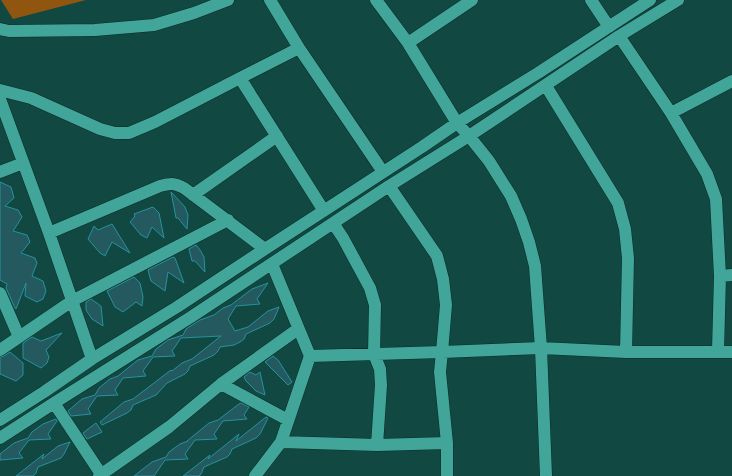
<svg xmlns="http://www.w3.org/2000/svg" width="732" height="476" font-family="Jost,sans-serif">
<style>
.green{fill:#90560f}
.building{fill:#24595f;stroke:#25939d}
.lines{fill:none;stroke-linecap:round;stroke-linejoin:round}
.minor-casing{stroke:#0c2c28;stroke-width:13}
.minor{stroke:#41a699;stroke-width:12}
</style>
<rect width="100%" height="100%" fill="#114842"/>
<!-- green -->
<path class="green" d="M 1,0 L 86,0 L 13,19 Z"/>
<!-- building -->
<path class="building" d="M 0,182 L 11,187 L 14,198 L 5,206 L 18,210 L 22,217 L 13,231 L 27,235 L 30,242 L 21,253 L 35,258 L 37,263 L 32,276 L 43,281 L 46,291 L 43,299 L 37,302 L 25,296 L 26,283 L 16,309 L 15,308 L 6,288 L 7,284 L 0,280 Z
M 171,192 L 185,207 L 188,215 L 187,229 L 178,218 L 176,218 Z
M 153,207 L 159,213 L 164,238 L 152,227 L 147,238 L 141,235 L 130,222 L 135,216 L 134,214 Z
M 112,224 L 130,253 L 112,242 L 105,256 L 100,253 L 88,239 L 94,226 L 98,230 Z
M 196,245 L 200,250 L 204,257 L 205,272 L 195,261 L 192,261 L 189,249 Z
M 173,257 L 175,258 L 184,283 L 168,272 L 165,291 L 151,281 L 148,270 Z
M 134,277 L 140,283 L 143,297 L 142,306 L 136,302 L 123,312 L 115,307 L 107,291 Z
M 268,283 L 257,299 L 260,304 L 236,306 L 228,319 L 235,331 L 248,327 L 268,311 L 279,307 L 274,319 L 270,323 L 246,334 L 244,339 L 240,342 L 234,345 L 220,347 L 218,351 L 214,355 L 190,366 L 188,371 L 185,374 L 167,383 L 156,395 L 133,405 L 131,410 L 127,413 L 102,425 L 100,422 L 124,402 L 133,399 L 171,370 L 172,371 L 182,363 L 192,359 L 221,336 L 181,338 L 172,351 L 175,356 L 153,357 L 143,371 L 146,376 L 123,378 L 115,390 L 118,395 L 97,396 L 88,409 L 91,414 L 71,416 L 68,411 L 82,399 L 95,395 L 99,388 L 110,379 L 118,376 L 138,360 L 152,356 L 156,349 L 168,340 L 183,335 L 186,329 L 189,327 L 200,320 L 214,315 L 223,308 L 231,305 L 252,289 Z
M 91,299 L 101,306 L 103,326 L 92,319 L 86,310 L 86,302 Z
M 62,333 L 46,350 L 49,357 L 47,363 L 41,368 L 23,358 L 23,343 L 32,337 L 41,341 Z
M 10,352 L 23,363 L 23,375 L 16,381 L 0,374 L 0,357 L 4,356 Z
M 273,356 L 278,360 L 292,382 L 288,385 L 265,362 Z
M 250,372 L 256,375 L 260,372 L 265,395 L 256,391 L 246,381 L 244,377 Z
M 241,403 L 249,407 L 244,415 L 247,419 L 223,421 L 214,434 L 217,439 L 195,440 L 185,454 L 188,459 L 165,460 L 154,476 L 134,476 L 152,462 L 166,457 L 169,452 L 180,444 L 188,441 L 187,441 L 209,423 L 218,420 L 239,404 Z
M 266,417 L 268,418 L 260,434 L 256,438 L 232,449 L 230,454 L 227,457 L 204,467 L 201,474 L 199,476 L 183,476 L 210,455 L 208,459 L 239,434 L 236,441 Z
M 56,419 L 57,421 L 48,434 L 51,439 L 29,440 L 19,453 L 23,458 L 0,460 L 0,454 L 14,443 L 28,438 L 32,432 L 43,424 Z
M 96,423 L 102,432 L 87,439 L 83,433 Z
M 70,442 L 64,454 L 61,458 L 38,467 L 36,473 L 33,476 L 16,476 L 44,454 L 42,459 L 58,446 Z"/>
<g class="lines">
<defs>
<path id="minor" d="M 270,0 L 299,48 L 383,172
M 376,0 L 408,43 L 472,0
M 591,0 L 609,27
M 0,29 L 9,31 L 95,30 L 154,25 L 194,13 L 228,0
M 619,36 L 671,113
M 408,43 L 457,123 L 469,136 L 489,161 L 511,196 L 521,219 L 529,242 L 535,266 L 541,348 L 546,476
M 299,48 L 240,78 L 324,211
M 546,86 L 618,203 L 625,229 L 628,258 L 626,352
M 0,90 L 31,98 L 100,129 L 115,133 L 129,133 L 155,122 L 240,78
M 0,99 L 49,233 L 92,359
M 0,172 L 23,163
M 193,195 L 277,136
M 333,223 L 343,238 L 370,288 L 375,305 L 374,354 L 380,369 L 381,385 L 377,445 L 447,443
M 49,233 L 160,186 C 171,183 174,183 184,188 L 265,249
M 272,264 L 310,356 L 281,442
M 720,276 L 716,199 L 707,174 L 671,113 L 732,81
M 0,293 L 19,337
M 0,350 L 72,301 L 228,220
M 718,351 L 720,276 L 732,275
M 310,356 L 442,352 L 446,305 L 443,279 L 437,256 L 389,186
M 221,384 L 288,420
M 54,403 L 101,474
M 0,420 L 44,392 L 92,359 L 177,307 L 265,249 L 422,147 L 457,123 L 538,73 L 650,0
M 0,438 L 54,403 L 191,317 L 389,186 L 469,136 L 619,36 L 678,0
M 99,476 L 169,427 L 221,384 L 298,329
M 255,476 L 281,442 L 377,445
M 447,476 L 447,443 L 440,372 L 442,352 L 541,348 L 626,352 L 732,352"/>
</defs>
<!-- minor casing -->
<use href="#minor" class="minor-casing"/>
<!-- minor -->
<use href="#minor" class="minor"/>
</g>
</svg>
